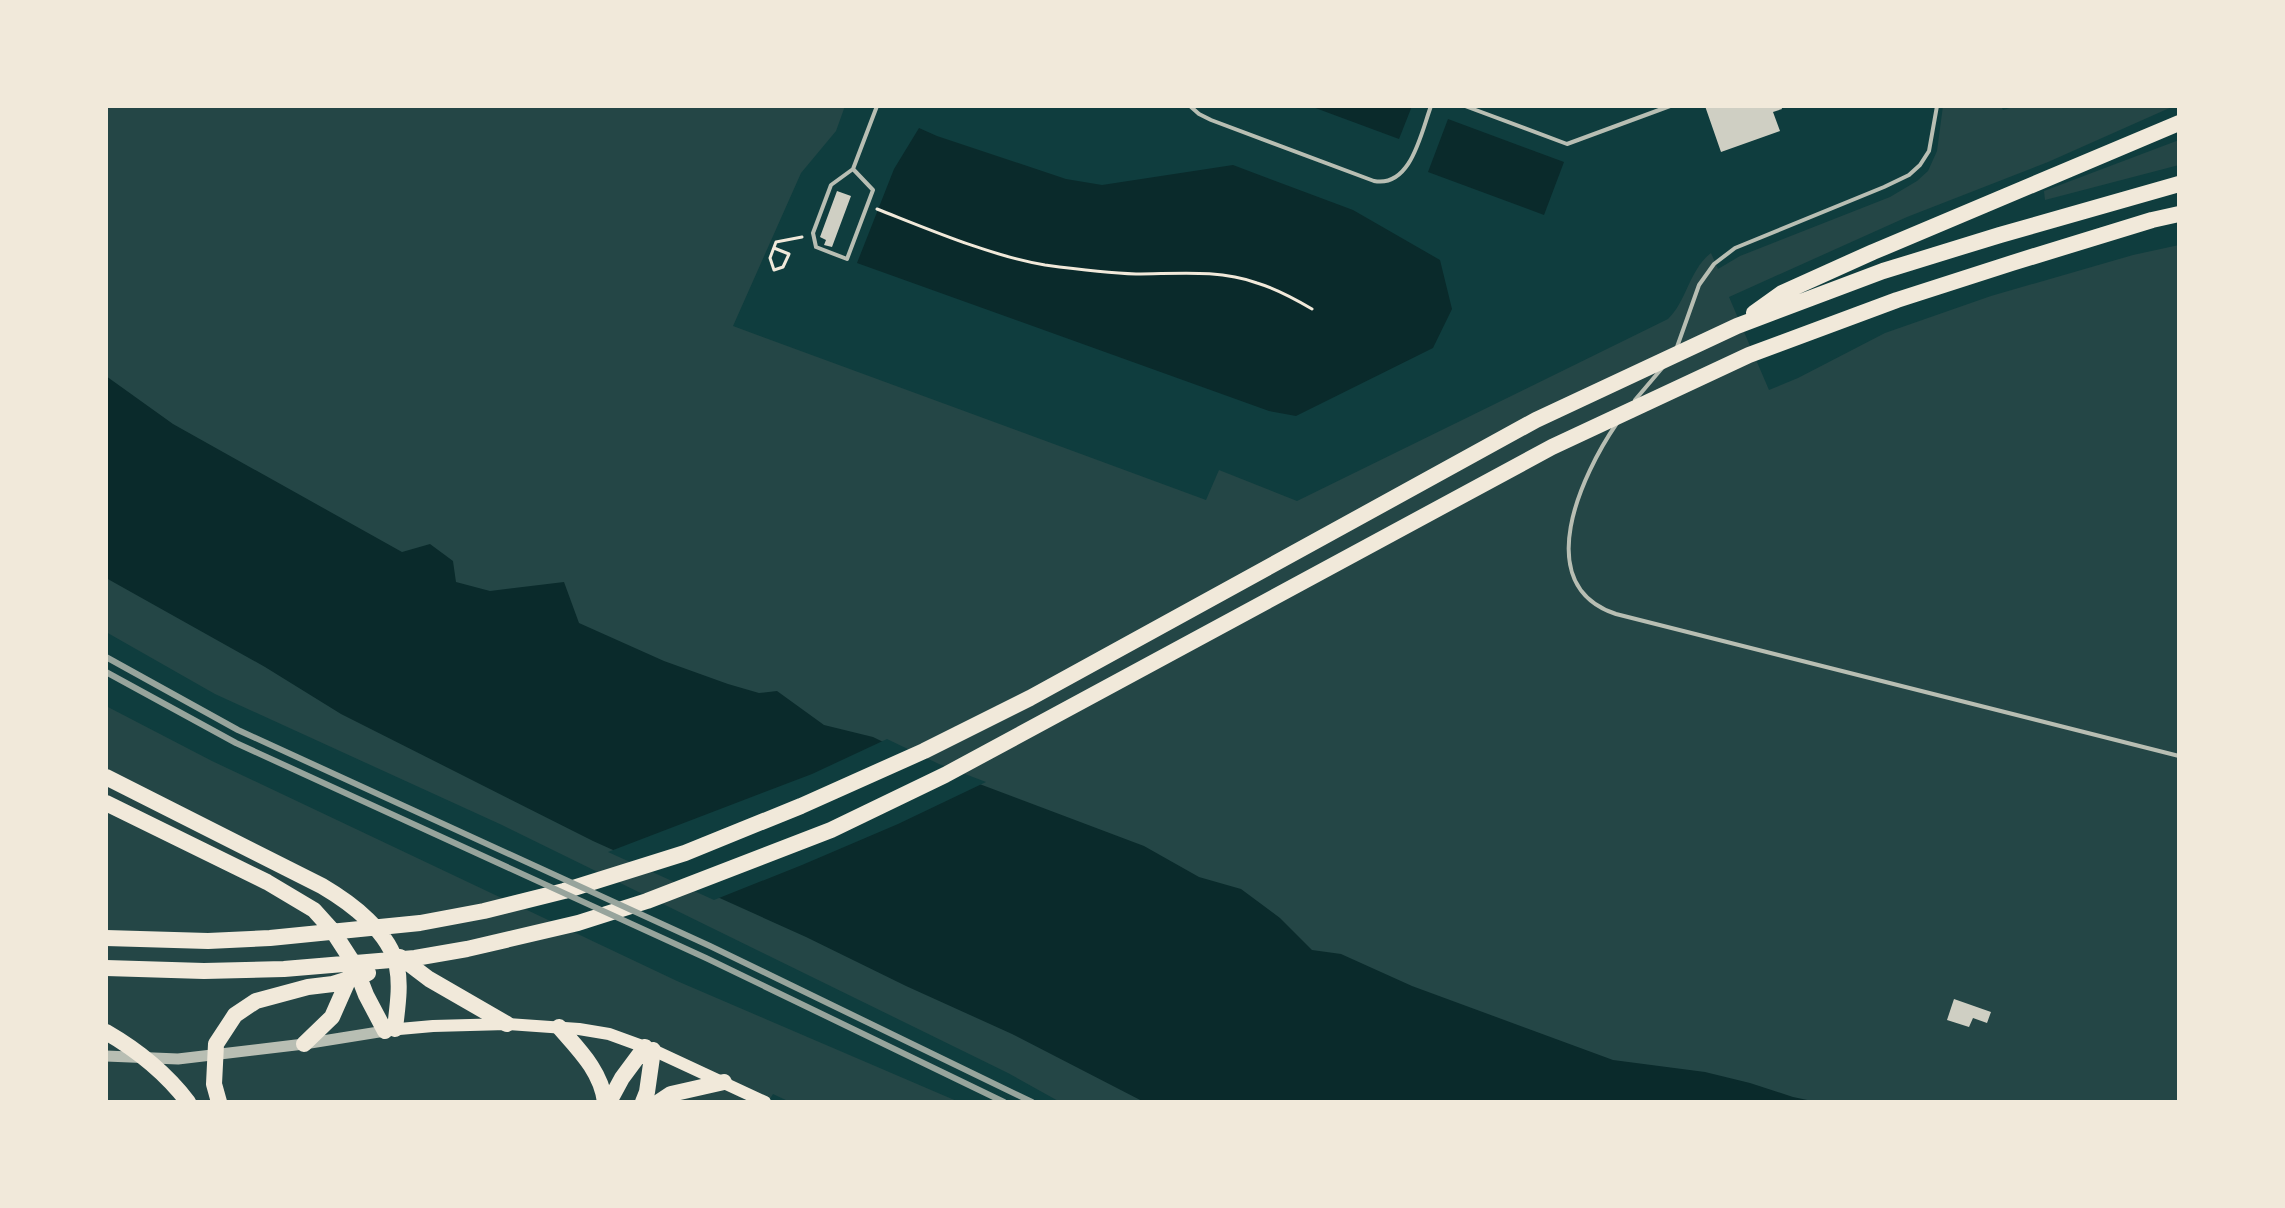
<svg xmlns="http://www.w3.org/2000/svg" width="2285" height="1208" font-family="Mulish,sans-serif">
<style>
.green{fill:#244646}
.water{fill:#0a2a2b}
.pier{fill:#0f3d3e}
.building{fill:#cfcfc3}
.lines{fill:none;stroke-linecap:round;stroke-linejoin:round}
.path{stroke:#f1e9da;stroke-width:3}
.service{stroke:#b8beb3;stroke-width:4}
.tertiary{stroke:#b8beb3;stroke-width:11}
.secondary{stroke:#f1e9da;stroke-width:12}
.motorway{stroke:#f1e9da;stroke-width:16}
.rail{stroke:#97a49c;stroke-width:6}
</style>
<rect width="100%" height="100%" fill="#0f3d3e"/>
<!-- green -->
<path class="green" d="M 106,106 L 845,106 L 836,131 L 801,173 L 733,326 L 1206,500 L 1219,470 L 1297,501 L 1668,319 C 1687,301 1689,270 1711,253 L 1718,269 L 1740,256 L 1890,197 L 1917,181 L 1928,171 L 1937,151 L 1943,106 L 2001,106 L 2003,110 L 2017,106 L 2174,106 L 2048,162 L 1907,217 L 1729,297 L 1769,390 L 1798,378 L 1885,333 L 1991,296 L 2133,255 L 2179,245 L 2179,1102 L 1060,1102 L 1008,1073 L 502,825 L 215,694 L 106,632 Z
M 2179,140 L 2179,165 L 2045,200 L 2044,191 Z
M 106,706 L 212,761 L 677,981 L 959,1102 L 790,1102 L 773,1094 L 768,1102 L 106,1102 Z"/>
<!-- water -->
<path class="water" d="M 1310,106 L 1412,106 L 1399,139 Z
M 1448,119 L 1564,162 L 1544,215 L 1428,172 Z
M 919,128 L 937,136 L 1066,179 L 1102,185 L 1233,165 L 1353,210 L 1440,260 L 1452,309 L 1433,348 L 1296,416 L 1269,411 L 857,263 L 894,169 Z
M 106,376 L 173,424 L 402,552 L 430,544 L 453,561 L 456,582 L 490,591 L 564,582 L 579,623 L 664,661 L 728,684 L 759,693 L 777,691 L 824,725 L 873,737 L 937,768 L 1144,846 L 1199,877 L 1241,889 L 1280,918 L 1312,950 L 1341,954 L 1412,986 L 1613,1060 L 1705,1072 L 1750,1083 L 1793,1097 L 1817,1102 L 1144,1102 L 1012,1034 L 906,986 L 806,937 L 593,841 L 341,714 L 265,667 L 106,578 Z"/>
<!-- pier -->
<path class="pier" d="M 887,739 L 939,764 L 986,782 L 898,824 L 802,865 L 714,900 L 608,852 L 812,774 Z"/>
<!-- building -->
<path class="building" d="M 1705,106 L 1781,106 L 1782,109 L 1773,112 L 1780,131 L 1721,152 Z
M 837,191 L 851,196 L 832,247 L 824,245 L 826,240 L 820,237 Z
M 1954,999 L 1991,1012 L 1987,1023 L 1973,1018 L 1969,1027 L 1947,1020 Z"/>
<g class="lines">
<!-- path -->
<path class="path" d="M 877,209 C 928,229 991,256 1045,265 C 1075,269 1106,273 1136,274 C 1176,274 1218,269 1257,283 C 1277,289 1295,299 1312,309
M 774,248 L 789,254 L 783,267 L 774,270 L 770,258 L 776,242 L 802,237"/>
<!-- service -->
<path class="service" d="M 1190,106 L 1199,114 L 1211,120 L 1374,181 C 1411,188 1421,133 1431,106
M 1465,106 L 1567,144 L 1670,106
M 853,169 L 873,190 L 847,259 L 816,247 L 813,233 L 831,185 L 853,169 L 877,106
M 1677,347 L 1699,285 L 1714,264 L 1735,248 L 1884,187 L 1909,175 L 1920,165 L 1929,151 L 1937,106
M 1635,400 L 1663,367
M 1617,423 C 1582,474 1529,585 1616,614 L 2179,756"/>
<!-- tertiary -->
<path class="tertiary" d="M 106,1056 L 178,1059 L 304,1044 L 385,1031"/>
<!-- secondary -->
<path class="secondary" d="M 388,1030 L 433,1026 L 507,1024 L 579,1029 L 609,1034 L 653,1050 L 765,1102"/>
<!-- motorway -->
<path class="motorway" d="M 1754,313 L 1782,293 L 1873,252 L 2179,123
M 106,777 L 322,886 C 351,903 390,932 397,967 C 401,987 397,1009 395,1029
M 106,803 L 267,882 L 314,910 L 332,930 L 354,964 L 366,995 L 385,1031
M 106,938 L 208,941 L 270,938 L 420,923 L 484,911 L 564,891 L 685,853 L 801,806 L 924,751 L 1030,698 L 1536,420 L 1737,326 L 1883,271 L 2000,235 L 2179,184
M 400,957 L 429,979 L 507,1024
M 106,968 L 204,971 L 284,969 L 415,958 L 467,949 L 578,923 L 647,901 L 831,830 L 945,775 L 1552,447 L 1749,355 L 1897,300 L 2012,263 L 2152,220 L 2179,214
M 559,1027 C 579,1050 601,1071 605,1102
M 106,1032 C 139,1051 165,1072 188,1102
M 304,1044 L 332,1017 L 351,974
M 219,1102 L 214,1084 L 216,1044 L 235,1015 L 256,1001 L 308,987 L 333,984 L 368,973
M 609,1102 L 622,1078 L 645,1047
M 643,1102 L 647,1092 L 653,1050
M 659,1102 L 671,1094 L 724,1082"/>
<!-- rail -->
<path class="rail" d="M 106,657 L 238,730 L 710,946 L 1032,1102
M 106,672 L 236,743 L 706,958 L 1004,1102"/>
</g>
<!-- border -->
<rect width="2285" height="1208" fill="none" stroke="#f1e9da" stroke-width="216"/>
</svg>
